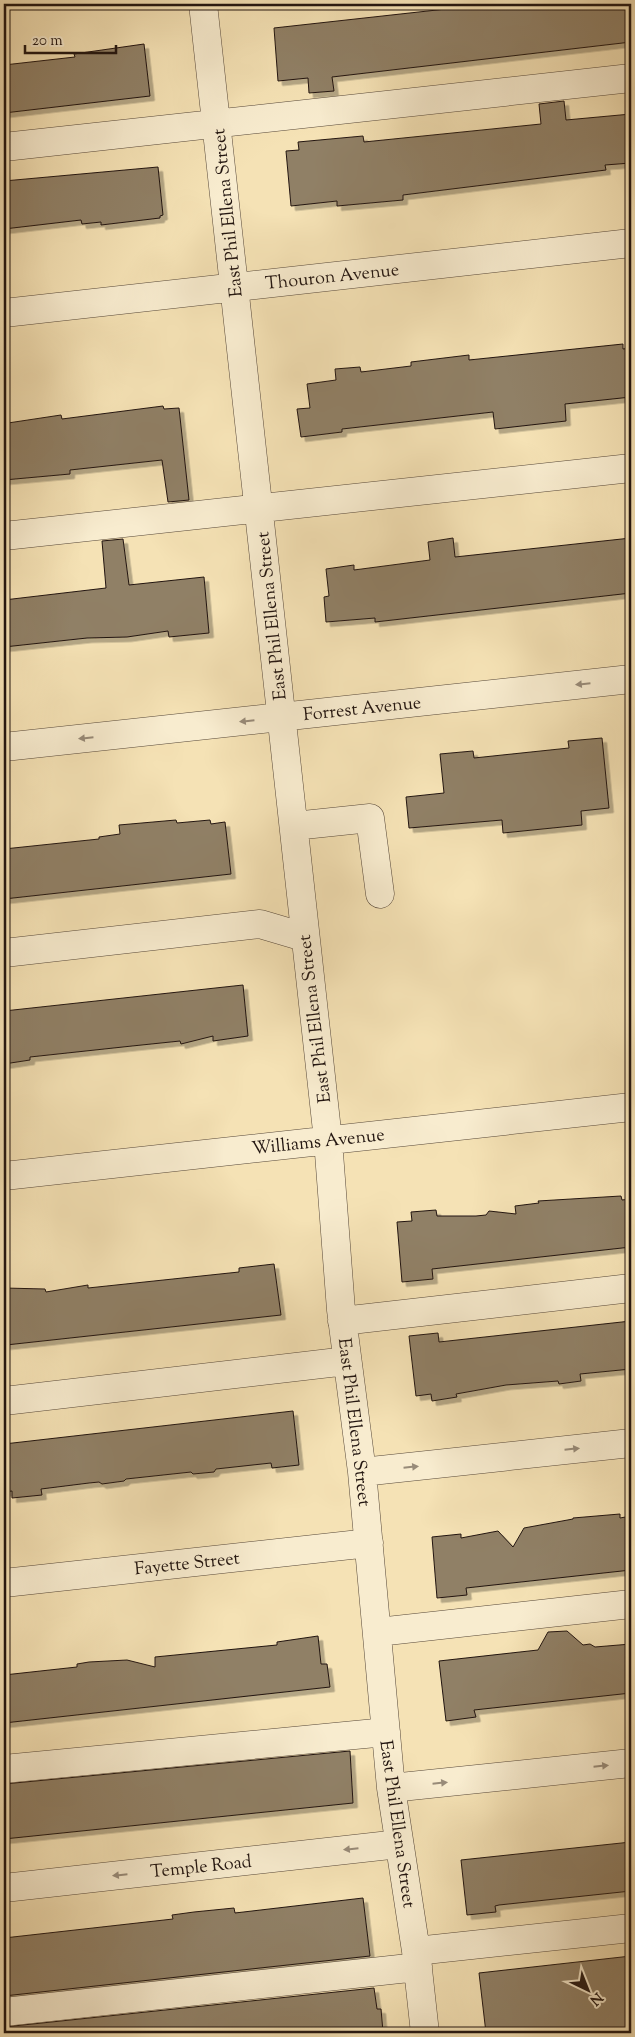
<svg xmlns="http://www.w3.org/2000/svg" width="635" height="2037" font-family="'Sorts Mill Goudy',serif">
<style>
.building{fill:#908066;stroke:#221510;filter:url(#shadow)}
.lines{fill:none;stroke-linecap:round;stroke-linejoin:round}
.minor-casing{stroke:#574839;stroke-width:29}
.minor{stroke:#f8eccf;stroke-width:28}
.oneway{fill:#988b79}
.labels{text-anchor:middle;stroke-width:5;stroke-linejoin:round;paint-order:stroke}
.street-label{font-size:18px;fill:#221510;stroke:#f8eccf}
</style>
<defs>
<filter id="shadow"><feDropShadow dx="4.5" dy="4.5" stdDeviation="0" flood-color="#0004"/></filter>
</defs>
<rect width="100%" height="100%" fill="#f5e2b5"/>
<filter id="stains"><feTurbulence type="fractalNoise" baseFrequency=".004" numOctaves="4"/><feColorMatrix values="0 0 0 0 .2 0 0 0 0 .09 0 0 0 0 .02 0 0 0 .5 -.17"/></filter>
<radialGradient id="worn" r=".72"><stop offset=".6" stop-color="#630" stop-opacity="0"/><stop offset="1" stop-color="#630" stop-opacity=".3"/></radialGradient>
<!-- building -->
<path class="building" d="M 491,4 L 631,4 L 631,42 L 332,77 L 334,91 L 309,93 L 308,78 L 278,81 L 274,28 Z
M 144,44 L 150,96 L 4,113 L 4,65 L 75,57 L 74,54 Z
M 564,101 L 566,120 L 631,114 L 631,163 L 605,165 L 606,170 L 403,195 L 403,200 L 337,206 L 337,201 L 291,206 L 286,151 L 299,150 L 298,142 L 363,136 L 364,142 L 541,124 L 539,104 Z
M 158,167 L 163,215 L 160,216 L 160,218 L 101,225 L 101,222 L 82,224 L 81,220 L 4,229 L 4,181 Z
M 623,344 L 623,349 L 631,348 L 631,397 L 565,404 L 566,421 L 495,429 L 493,412 L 342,429 L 342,432 L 301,437 L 297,409 L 310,408 L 307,384 L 336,380 L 335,369 L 360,367 L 361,372 L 411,366 L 411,362 L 469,355 L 469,360 Z
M 163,406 L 164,409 L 179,408 L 189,500 L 168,502 L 162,460 L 70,470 L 70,474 L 4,480 L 4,428 L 9,428 L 8,423 L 61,415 L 62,419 Z
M 453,538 L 455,557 L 631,538 L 631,593 L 375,622 L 375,618 L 326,622 L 324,597 L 329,596 L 326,569 L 354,565 L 354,570 L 430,560 L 428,542 Z
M 123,539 L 129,585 L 204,577 L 209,633 L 169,637 L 168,631 L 127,637 L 87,638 L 4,647 L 4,600 L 106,588 L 102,541 Z
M 602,738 L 609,808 L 581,811 L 582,825 L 503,833 L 502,820 L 409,828 L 406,797 L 444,793 L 440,754 L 473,751 L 474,758 L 569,748 L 568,741 Z
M 176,820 L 177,823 L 210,820 L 211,824 L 225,822 L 231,874 L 4,899 L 4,849 L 99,839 L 99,837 L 120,834 L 119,825 Z
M 243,985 L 248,1036 L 213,1041 L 213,1036 L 181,1044 L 180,1041 L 132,1046 L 30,1057 L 30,1060 L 4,1064 L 4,1011 Z
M 621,1196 L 622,1200 L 631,1199 L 631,1247 L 432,1269 L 433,1279 L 402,1282 L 397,1222 L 412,1221 L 411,1212 L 436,1210 L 437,1216 L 476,1216 L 486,1215 L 489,1211 L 516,1214 L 515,1206 L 539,1203 L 538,1201 Z
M 274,1264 L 281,1315 L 6,1345 L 6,1342 L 4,1342 L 4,1288 L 45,1289 L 46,1292 L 88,1285 L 88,1288 L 239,1272 L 239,1268 Z
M 631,1321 L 631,1369 L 580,1374 L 581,1381 L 559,1384 L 558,1381 L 506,1385 L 456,1394 L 457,1397 L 432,1401 L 431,1394 L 416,1396 L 409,1336 L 438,1333 L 439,1342 Z
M 293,1411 L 299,1465 L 272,1468 L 271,1463 L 216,1469 L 214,1472 L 193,1474 L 191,1472 L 126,1479 L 124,1481 L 102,1484 L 99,1482 L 89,1483 L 41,1489 L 42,1495 L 12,1498 L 12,1491 L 4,1492 L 4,1444 Z
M 620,1514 L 620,1518 L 631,1516 L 631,1570 L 466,1588 L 467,1595 L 437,1598 L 432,1537 L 461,1534 L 461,1538 L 498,1531 L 513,1547 L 524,1528 L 573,1519 L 573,1518 Z
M 567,1631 L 583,1645 L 590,1644 L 595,1647 L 631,1644 L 631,1693 L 474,1710 L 476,1717 L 446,1721 L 439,1661 L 538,1650 L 548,1632 Z
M 318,1636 L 321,1664 L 327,1664 L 330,1687 L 4,1723 L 4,1675 L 77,1667 L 77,1664 L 89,1662 L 127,1660 L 155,1667 L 155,1657 L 277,1645 L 277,1642 Z
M 350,1751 L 353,1803 L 4,1839 L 4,1784 Z
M 631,1842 L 631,1891 L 499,1905 L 495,1906 L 496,1912 L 467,1915 L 461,1860 Z
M 363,1898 L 370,1956 L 4,1996 L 4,1938 L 173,1919 L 172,1915 L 194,1912 L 234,1908 L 235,1913 Z
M 631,1956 L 631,2029 L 615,2033 L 486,2033 L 479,1973 Z
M 374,1988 L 377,2009 L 381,2009 L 383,2032 L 4,2033 L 4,2027 Z"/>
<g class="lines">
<defs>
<path id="minor" d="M 203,4 L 328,1140 L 341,1310 L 362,1472 L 391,1788 L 416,1951 L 425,2033
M 4,147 L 631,78
M 4,313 L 631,243
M 4,536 L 631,468
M 4,747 L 631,679
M 294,826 L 370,818 L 380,894
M 4,953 L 260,924 L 304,937
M 4,1176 L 631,1107
M 342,1321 L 631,1288
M 4,1401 L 347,1361
M 362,1472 L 631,1443
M 4,1583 L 369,1543
M 378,1632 L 631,1604
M 4,1769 L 386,1732
M 391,1788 L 631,1763
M 4,1888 L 399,1844
M 416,1951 L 631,1928
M 4,2012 L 418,1967"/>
</defs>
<!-- minor casing -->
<use href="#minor" class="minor-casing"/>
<!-- minor -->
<use href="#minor" class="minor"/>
</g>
<!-- one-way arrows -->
<defs><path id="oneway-solid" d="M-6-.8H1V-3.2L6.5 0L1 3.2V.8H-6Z" transform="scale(1.25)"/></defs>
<g class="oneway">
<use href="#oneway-solid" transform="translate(583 684) rotate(174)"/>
<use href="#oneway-solid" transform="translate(247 721) rotate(174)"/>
<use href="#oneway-solid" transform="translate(86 738) rotate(174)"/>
<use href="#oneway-solid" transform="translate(572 1449) rotate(-6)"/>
<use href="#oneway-solid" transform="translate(411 1467) rotate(-6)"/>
<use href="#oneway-solid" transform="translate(601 1766) rotate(-6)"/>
<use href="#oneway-solid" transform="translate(440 1783) rotate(-6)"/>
<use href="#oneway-solid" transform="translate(351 1849) rotate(174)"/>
<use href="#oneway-solid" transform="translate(120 1875) rotate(174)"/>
</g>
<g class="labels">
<!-- street labels -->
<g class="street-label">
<text transform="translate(227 213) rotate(-96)" y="6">East Phil Ellena Street</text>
<text transform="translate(332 276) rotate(-6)" y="6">Thouron Avenue</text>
<text transform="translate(271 616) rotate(-96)" y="6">East Phil Ellena Street</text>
<text transform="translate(362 708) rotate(-6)" y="6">Forrest Avenue</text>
<text transform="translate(314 1019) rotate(-97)" y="6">East Phil Ellena Street</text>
<text transform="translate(318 1141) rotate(-6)" y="6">Williams Avenue</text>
<text transform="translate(355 1422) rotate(83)" y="6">East Phil Ellena Street</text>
<text transform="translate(187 1563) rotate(-6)" y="6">Fayette Street</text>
<text transform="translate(398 1824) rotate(82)" y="6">East Phil Ellena Street</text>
<text transform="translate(201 1866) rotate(-6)" y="6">Temple Road</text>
</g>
</g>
<!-- margin -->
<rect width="635" height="2037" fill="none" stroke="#f5e2b5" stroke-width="20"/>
<rect x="5" y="5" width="625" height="2027" fill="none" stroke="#221510" stroke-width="2.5"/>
<rect x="10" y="10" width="615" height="2017" fill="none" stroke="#221510"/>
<!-- north arrow -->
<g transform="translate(588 1990) rotate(137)" stroke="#f8eccf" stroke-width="4" paint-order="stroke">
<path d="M0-4L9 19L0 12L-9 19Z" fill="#221510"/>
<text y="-8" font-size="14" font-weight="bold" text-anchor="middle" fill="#221510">N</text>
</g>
<!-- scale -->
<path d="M25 45v8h91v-8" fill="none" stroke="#221510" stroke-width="2.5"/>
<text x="32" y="45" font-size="15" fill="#221510" stroke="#f8eccf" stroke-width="4" paint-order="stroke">20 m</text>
<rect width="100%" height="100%" filter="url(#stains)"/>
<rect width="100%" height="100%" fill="url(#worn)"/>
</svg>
